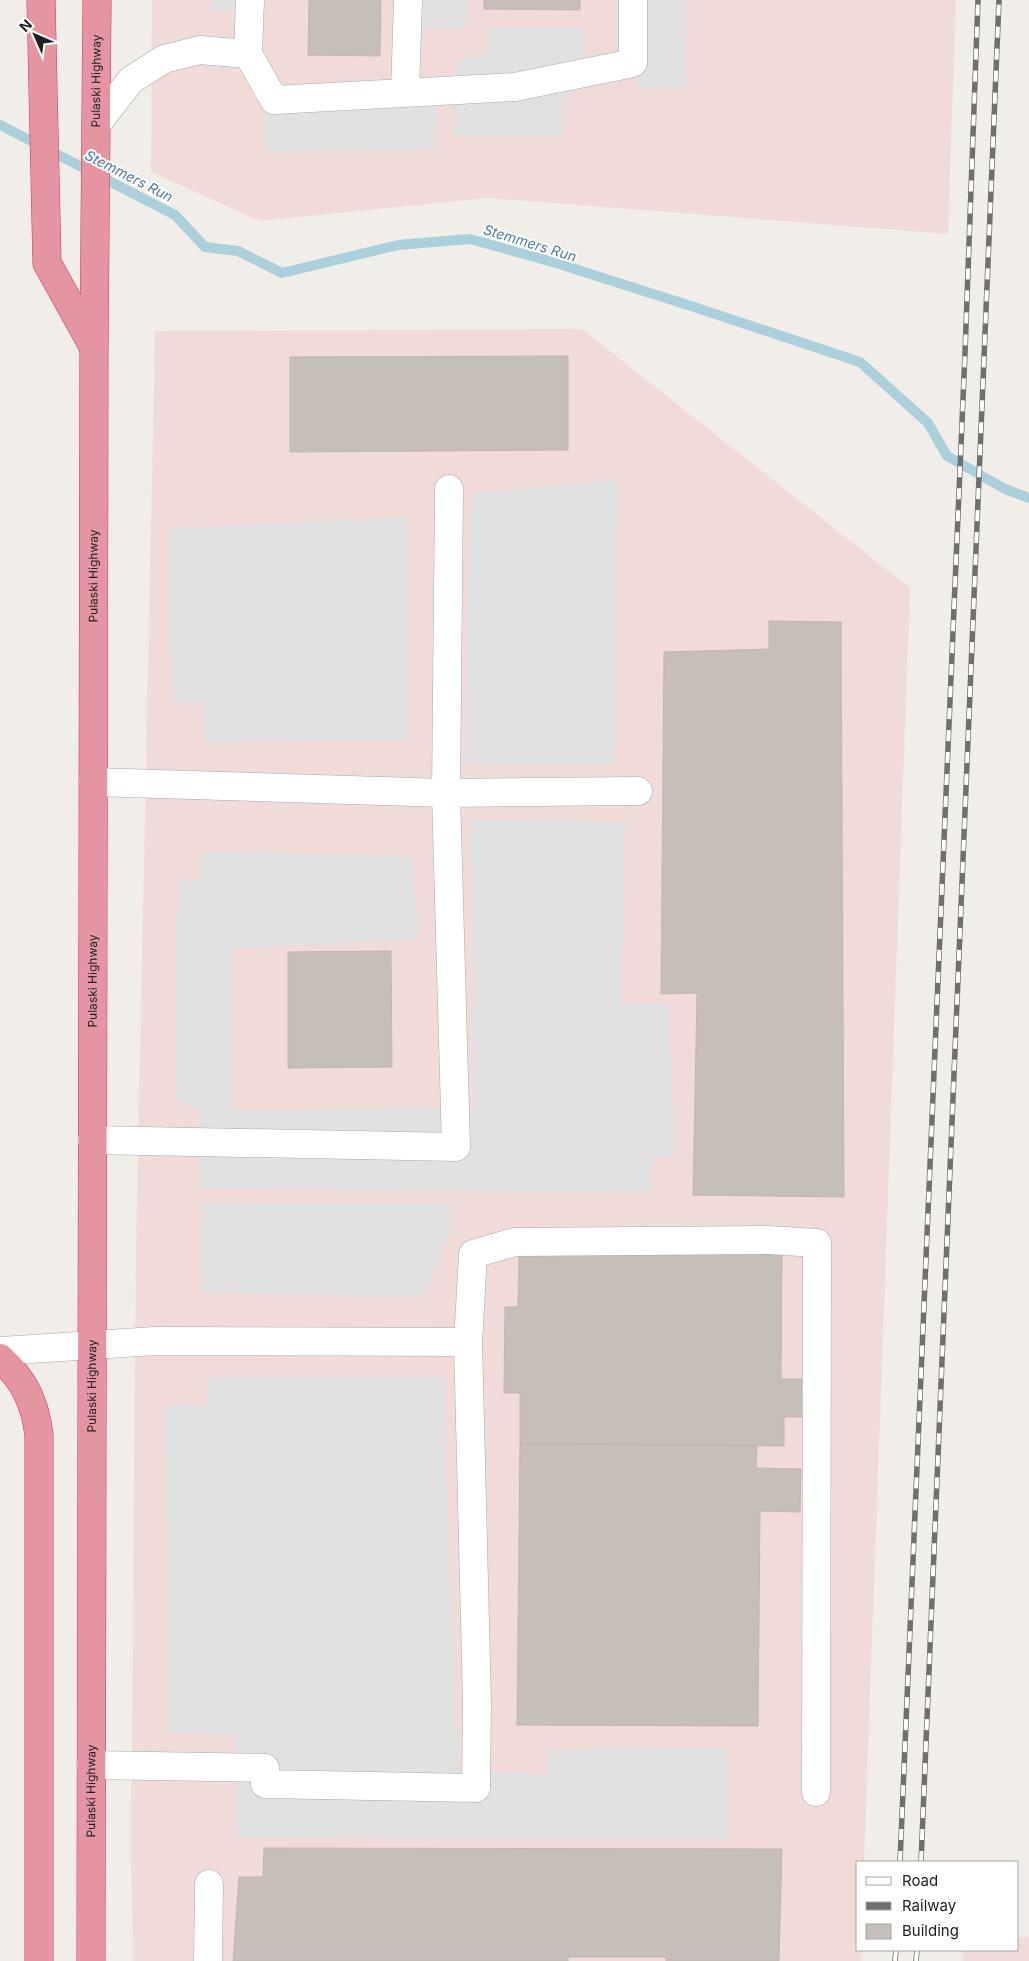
<svg xmlns="http://www.w3.org/2000/svg" width="1029" height="1961" font-family="Inter,sans-serif">
<style>
.commercial{fill:#f1dbd9}
.parking{fill:#e1e1e1}
.lines{fill:none;stroke-linecap:round;stroke-linejoin:round}
.stream{stroke:#abd0dc;stroke-width:10}
.building{fill:#c6beb8;stroke:#c2b6ab}
.minor-casing{stroke:#a8a8a8;stroke-width:29}
.highway-casing{stroke:#d43164;stroke-width:29}
.minor{stroke:#fff;stroke-width:28}
.highway{stroke:#e495a1;stroke-width:28}
.rail-casing{stroke:#6f6f6f;stroke-width:5.5}
.rail{stroke:#fff;stroke-width:4;stroke-dasharray:11;stroke-linecap:butt}
.labels{text-anchor:middle;stroke-width:4;stroke-linejoin:round;paint-order:stroke}
.street-label{font-size:12px;fill:#212121;stroke:#fff}
.water-label{font-size:14px;font-style:italic;fill:#4e77a6;stroke:#fff}
</style>
<rect width="100%" height="100%" fill="#f1eee9"/>
<!-- commercial -->
<path class="commercial" d="M 152,0 L 956,0 L 948,234 L 488,198 L 260,221 L 151,172 Z
M 582,329 L 910,588 L 864,1862 L 858,1862 L 858,1950 L 861,1950 L 861,1961 L 133,1961 L 131,1843 L 136,1247 L 155,331 Z
M 1029,1936 L 1029,1961 L 963,1961 L 963,1950 L 1018,1950 L 1018,1938 Z"/>
<!-- parking -->
<path class="parking" d="M 211,0 L 254,0 L 254,9 L 211,11 Z
M 416,0 L 468,0 L 466,28 L 416,31 Z
M 636,0 L 685,0 L 686,89 L 637,88 Z
M 486,28 L 584,28 L 584,90 L 571,93 L 563,101 L 563,136 L 454,136 L 454,106 L 437,106 L 434,149 L 264,152 L 264,97 L 457,87 L 457,61 L 486,56 Z
M 619,480 L 615,764 L 466,765 L 470,494 Z
M 409,517 L 409,739 L 204,742 L 204,703 L 172,702 L 169,529 Z
M 469,820 L 626,822 L 622,1005 L 670,1003 L 674,1156 L 652,1157 L 650,1193 L 199,1188 L 198,1110 L 176,1099 L 177,880 L 197,880 L 200,852 L 412,856 L 420,939 L 233,948 L 231,1110 L 474,1109 Z
M 201,1203 L 450,1204 L 451,1232 L 425,1297 L 202,1293 Z
M 208,1377 L 443,1377 L 458,1769 L 549,1776 L 547,1750 L 728,1748 L 731,1839 L 236,1838 L 236,1735 L 167,1732 L 165,1405 L 206,1406 Z"/>
<g class="lines">
<!-- stream -->
<path class="stream" d="M 0,125 L 175,215 L 205,247 L 238,251 L 282,273 L 398,245 L 470,239 L 556,263 L 694,307 L 860,362 L 928,423 L 947,456 L 1005,489 L 1029,498"/>
</g>
<!-- building -->
<path class="building" d="M 309,0 L 381,0 L 380,56 L 308,55 Z
M 484,0 L 580,0 L 580,10 L 484,9 Z
M 568,356 L 568,450 L 290,452 L 290,357 Z
M 769,621 L 841,622 L 844,1197 L 693,1195 L 697,993 L 661,994 L 664,652 L 769,649 Z
M 391,951 L 392,1067 L 288,1068 L 288,952 Z
M 519,1251 L 782,1253 L 781,1379 L 805,1379 L 804,1417 L 784,1417 L 784,1446 L 520,1444 L 520,1393 L 504,1393 L 505,1307 L 518,1307 Z
M 520,1444 L 757,1445 L 756,1468 L 801,1469 L 800,1512 L 760,1511 L 758,1726 L 517,1725 Z
M 264,1848 L 782,1849 L 779,1961 L 666,1961 L 666,1957 L 568,1957 L 568,1961 L 233,1961 L 239,1877 L 263,1877 Z"/>
<g class="lines">
<defs>
<path id="minor" d="M 250,0 L 248,54 L 274,100 L 515,87 L 633,63 L 633,0
M 405,93 L 408,0
M 96,125 L 131,80 L 164,59 L 200,50 L 248,54
M 449,489 L 446,793 L 638,791
M 92,1140 L 456,1147 L 446,793 L 93,782
M 0,1351 L 155,1341 L 468,1342 L 473,1254 L 515,1242 L 768,1240 L 817,1243 L 816,1792
M 91,1765 L 265,1768 L 265,1784 L 476,1788 L 477,1703 L 468,1342
M 208,1961 L 209,1884"/>
<g id="highway">
<path d="M 41,0 L 47,263 L 93,346"/>
<path d="M 0,1358 C 24,1380 35,1402 39,1435 L 39,1961"/>
<path id="s1" d="M 91,1961 L 94,348 L 97,0"/>
</g>
</defs>
<!-- minor casing -->
<use href="#minor" class="minor-casing"/>
<!-- highway casing -->
<use href="#highway" class="highway-casing"/>
<!-- minor -->
<use href="#minor" class="minor"/>
<!-- highway -->
<use href="#highway" class="highway"/>
<defs>
<path id="rail" d="M 900,1862 L 965,353 L 978,0
M 921,1862 L 999,0
M 895,1961 L 896,1950
M 916,1961 L 917,1950"/>
</defs>
<!-- rail casing -->
<use href="#rail" class="rail-casing"/>
<!-- rail -->
<use href="#rail" class="rail"/>
</g>
<g class="labels">
<!-- street labels -->
<g class="street-label">
<text dy="4" stroke="none"><textPath href="#s1" startOffset="1880">Pulaski Highway</textPath></text>
<text dy="4" stroke="none"><textPath href="#s1" startOffset="1385">Pulaski Highway</textPath></text>
<text dy="4" stroke="none"><textPath href="#s1" startOffset="980">Pulaski Highway</textPath></text>
<text dy="4" stroke="none"><textPath href="#s1" startOffset="575">Pulaski Highway</textPath></text>
<text dy="4" stroke="none"><textPath href="#s1" startOffset="170">Pulaski Highway</textPath></text>
</g>
<!-- water labels -->
<g class="water-label">
<text transform="translate(129 176) rotate(27)" y="5">Stemmers Run</text>
<text transform="translate(530 243) rotate(17)" y="5">Stemmers Run</text>
</g>
</g>
<!-- legend -->
<rect x="856" y="1861" width="162" height="90" fill="#ffffff" stroke="#a6a6a6"/>
<rect x="866" y="1877" width="25" height="8" fill="#ffffff" stroke="#a6a6a6"/>
<text x="902" y="1886" font-size="15" fill="#212121">Road</text>
<rect x="866" y="1902" width="25" height="8" fill="#6f6f6f" stroke="#a6a6a6"/>
<text x="902" y="1911" font-size="15" fill="#212121">Railway</text>
<rect x="866" y="1924" width="25" height="15" fill="#c6beb8" stroke="#a6a6a6"/>
<text x="902" y="1936" font-size="15" fill="#212121">Building</text>
<!-- north arrow -->
<g transform="translate(35 35) rotate(315)" stroke="#ffffff" stroke-width="4" paint-order="stroke">
<path d="M0-4L9 19L0 12L-9 19Z" fill="#212121"/>
<text y="-8" font-size="14" font-weight="bold" text-anchor="middle" fill="#212121">N</text>
</g>
</svg>
